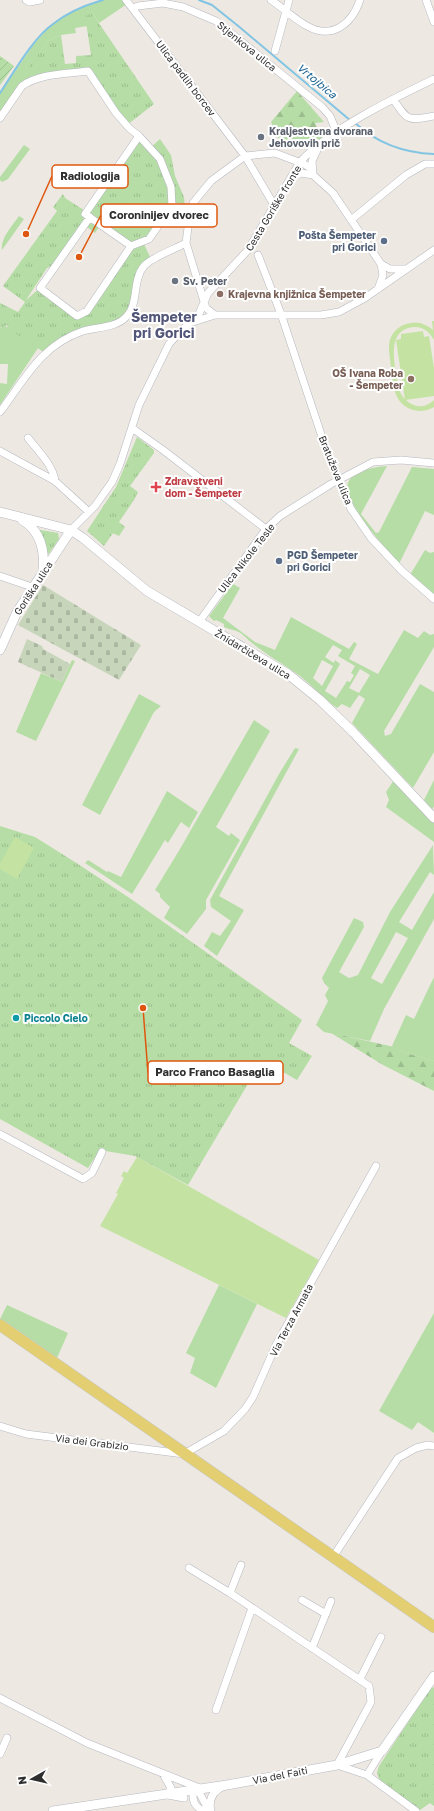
<svg xmlns="http://www.w3.org/2000/svg" width="434" height="1811" font-family="'Golos Text',sans-serif">
<style>
.grass{fill:#b5dda5;fill-rule:evenodd}
.forest{fill:url(#forest-firs)}
.cemetery{fill:url(#cemetery-stones)}
.park{fill:url(#park-tufts);fill-rule:evenodd}
.garden{fill:url(#garden-furrows)}
.pitch{fill:#c4e3a3}
.lines{fill:none;stroke-linecap:round;stroke-linejoin:round}
.stream{stroke:#82c4e3;stroke-width:2}
.minor-casing{stroke:#b6b7c0;stroke-width:8}
.tertiary-casing{stroke:#b6b7c0;stroke-width:10}
.primary-casing{stroke:#c9c9c9;stroke-width:12}
.minor{stroke:#fff;stroke-width:7}
.tertiary{stroke:#fff;stroke-width:9}
.primary{stroke:#e3ce72;stroke-width:11}
.worship-dot{fill:#6b7280;stroke:#fff;stroke-width:1.5}
.service-dot{fill:#5c6f8a;stroke:#fff;stroke-width:1.5}
.education-dot{fill:#8d6e63;stroke:#fff;stroke-width:1.5}
.health-dot{fill:#e0444e;stroke:#fff;stroke-width:1.5}
.culture-dot{fill:#0f9aa8;stroke:#fff;stroke-width:1.5}
.labels{text-anchor:middle;stroke-width:4;stroke-linejoin:round;paint-order:stroke}
.street-label{font-size:10px;fill:#2e2e2e;stroke:#fff}
.worship-label{font-size:10px;font-weight:bold;fill:#5b616d;stroke:#fff;text-anchor:start}
.service-label{font-size:10px;font-weight:bold;fill:#4e5e75;stroke:#fff;text-anchor:end}
.education-label{font-size:10px;font-weight:bold;fill:#785e54;stroke:#fff;text-anchor:start}
.health-label{font-size:10px;font-weight:bold;fill:#be3a42;stroke:#fff;text-anchor:start}
.culture-label{font-size:10px;font-weight:bold;fill:#0d838f;stroke:#fff;text-anchor:start}
.water-label{font-size:11px;font-style:italic;fill:#1d6493;stroke:#fff}
.district-label{font-size:14px;font-weight:bold;fill:#52577a;stroke:#fff}
.leader{fill:none;stroke:#df570e;stroke-width:1.5}
.callout-dot{fill:#df570e;stroke:#fff;stroke-width:1.5}
.callout{fill:#fff;stroke:#df570e;stroke-width:1.5}
.callout-label{font-size:11px;text-anchor:middle;font-weight:bold;fill:#2e2e2e}
</style>
<defs>
<pattern id="forest-firs" width="22" height="20" patternUnits="userSpaceOnUse"><rect width="22" height="20" fill="#b5dda5"/><path d="M5 1l3.5 6h-7zM16 11l3.5 6h-7z" fill="#9cbe8e"/></pattern>
<pattern id="cemetery-stones" width="16" height="16" patternUnits="userSpaceOnUse"><rect width="16" height="16" fill="#c7d5bb"/><path d="M2 7V4a2 2 0 0 1 4 0v3zM10 15v-3a2 2 0 0 1 4 0v3z" fill="#abb7a1"/></pattern>
<pattern id="park-tufts" width="24" height="20" patternUnits="userSpaceOnUse"><rect width="24" height="20" fill="#b5dda5"/><path d="M3 7l-1-3M5 7V3M7 7l1-3M15 17l-1-3M17 17v-4M19 17l1-3" fill="none" stroke="#9cbe8e"/></pattern>
<pattern id="garden-furrows" width="10" height="10" patternUnits="userSpaceOnUse"><rect width="10" height="10" fill="#b5dda5"/><path d="M-1 1l2-2M0 10L10 0M9 11l2-2" fill="none" stroke="#9cbe8e"/></pattern>
</defs>
<rect width="100%" height="100%" fill="#ede9e2"/>
<!-- grass -->
<path class="grass" d="M 103,0 L 125,0 L 127,4 L 99,23 L 92,13 L 87,26 L 75,28 L 76,33 L 61,35 L 48,41 L 21,79 L 27,83 L 0,117 L 0,93 L 34,44 L 52,24 L 81,7 Z
M 24,145 L 30,149 L 8,179 L 2,182 L 0,180 L 0,177 Z
M 19,216 L 24,219 L 2,250 C 0,238 13,225 19,216 Z
M 5,326 L 38,348 L 0,405 L 0,383 L 7,384 L 8,364 L 0,364 L 0,328 Z
M 387,466 L 361,514 L 376,533 L 379,532 L 412,467 L 434,469 L 434,515 L 425,511 L 399,564 C 388,551 341,500 348,483 C 353,470 375,467 387,466 Z
M 425,550 L 430,553 L 434,552 L 434,596 L 410,575 Z
M 233,584 L 240,588 L 223,618 L 255,642 L 275,650 L 291,617 L 349,649 L 354,642 L 357,644 L 349,659 L 378,674 L 404,630 L 418,638 L 424,631 L 430,635 L 434,634 L 434,647 L 384,731 L 385,736 L 391,734 L 420,684 L 434,692 L 434,752 L 413,788 L 352,723 L 365,699 L 359,695 L 350,708 L 342,704 L 337,708 C 324,699 313,686 300,676 C 281,662 259,651 243,635 C 238,630 230,630 224,627 L 224,624 L 216,620 L 214,621 L 209,616 ZM 333,645 L 342,650 L 338,656 L 355,666 L 351,673 L 354,675 L 350,682 L 347,681 L 336,698 L 325,691 L 340,664 L 335,660 L 334,663 L 325,657 ZM 322,660 L 333,666 L 322,686 L 313,678 ZM 360,669 L 370,675 L 359,693 L 349,688 Z
M 72,660 L 75,661 L 36,741 L 16,732 L 41,673 L 62,682 Z
M 139,694 L 161,706 L 154,712 L 100,815 L 82,805 Z
M 254,720 L 270,731 L 216,827 L 229,836 L 231,833 L 240,840 L 206,900 L 206,909 L 187,934 L 164,918 L 170,907 L 160,897 L 160,894 L 155,890 L 180,849 Z
M 295,748 L 299,749 L 219,896 L 244,910 L 217,956 L 204,946 L 212,932 L 220,936 L 231,921 L 211,907 L 210,900 L 279,774 Z
M 394,780 L 434,823 L 434,842 L 386,807 L 389,800 L 386,792 Z
M 434,780 L 434,806 L 432,810 L 424,800 Z
M 167,791 L 198,812 L 189,828 L 181,822 L 168,843 L 165,840 L 132,894 L 85,863 L 88,860 L 107,872 L 108,871 L 121,877 Z
M 433,845 L 434,875 L 430,872 L 399,922 L 412,930 L 434,892 L 434,919 L 384,1009 L 370,1041 L 324,1032 L 316,1025 L 328,1001 L 325,995 L 329,988 L 324,983 L 322,978 L 354,918 L 363,922 L 364,927 L 339,972 L 349,978 L 358,975 L 390,912 ZM 396,932 L 408,938 L 382,984 L 371,978 Z
M 434,977 L 434,1061 L 399,1051 L 392,1046 L 406,1015 L 414,1019 Z
M 219,1285 L 257,1304 L 216,1388 L 190,1373 L 195,1358 L 186,1353 Z
M 7,1305 L 68,1333 L 57,1358 L 0,1319 Z
M 434,1313 L 434,1433 L 418,1422 L 412,1430 L 379,1411 Z"/>
<!-- forest -->
<path class="forest" d="M 297,91 L 324,122 L 315,123 L 322,138 L 296,148 L 283,148 L 271,122 Z
M 331,1033 L 399,1048 L 399,1051 L 434,1061 L 434,1091 L 383,1065 Z"/>
<!-- cemetery -->
<path class="cemetery" d="M 43,585 L 141,645 L 119,680 L 18,625 Z
M 27,639 L 42,646 L 43,649 L 70,664 L 62,682 L 18,662 Z"/>
<!-- park -->
<path class="park" d="M 92,13 L 154,104 L 127,125 L 88,71 L 27,83 L 20,79 L 48,41 L 61,35 L 65,64 L 76,63 L 76,56 L 91,55 L 85,16 Z
M 139,136 L 150,148 L 160,139 L 171,155 L 175,176 L 184,197 L 185,208 L 172,206 L 143,242 L 150,257 L 141,270 L 126,318 L 88,330 L 45,353 L 7,328 L 8,325 L 0,328 L 0,303 L 18,312 L 25,302 L 3,286 L 57,211 L 53,207 L 63,194 L 65,198 L 87,212 ZM 84,225 L 95,233 L 99,227 L 131,246 L 87,311 L 78,316 L 40,288 L 26,300 L 47,268 L 57,264 Z
M 137,437 L 154,450 L 154,453 L 130,486 L 138,492 L 134,500 L 119,522 L 125,527 L 119,536 L 113,533 L 104,546 L 87,531 L 116,487 Z
M 35,529 L 58,533 L 59,539 L 47,556 Z
M 0,826 L 35,837 L 78,864 L 131,899 L 302,1020 L 289,1043 L 312,1056 L 297,1080 L 262,1060 L 188,1185 L 135,1156 L 100,1150 L 88,1168 L 0,1119 Z
M 434,1687 L 434,1806 L 430,1803 L 420,1810 L 380,1781 L 377,1773 L 379,1766 L 430,1689 Z"/>
<!-- garden -->
<path class="garden" d="M 0,56 L 14,66 L 0,85 Z"/>
<!-- pitch -->
<path class="pitch" d="M 432,321 L 434,321 L 434,340 C 430,333 424,327 415,327 C 383,328 396,371 399,390 C 405,404 421,413 434,400 L 434,407 C 419,416 400,409 395,392 C 392,384 392,375 391,367 C 390,357 387,346 391,337 C 395,329 402,324 411,323 C 419,321 427,325 433,330 Z
M 423,331 L 424,337 L 429,336 L 434,368 L 434,396 L 405,400 L 396,340 L 401,339 L 401,334 Z
M 15,837 L 34,848 L 17,879 L 0,869 L 0,864 Z
M 137,1157 L 319,1260 L 286,1318 L 100,1226 L 118,1194 L 116,1193 L 124,1178 L 121,1176 L 124,1171 L 127,1173 Z"/>
<g class="lines">
<!-- stream -->
<path class="stream" d="M 199,0 L 212,5 L 237,25 L 351,121
M 0,93 C 14,72 33,38 53,24 C 68,12 85,5 103,0
M 355,123 C 377,143 404,153 434,154"/>
<defs>
<path id="minor" d="M 26,0 L 30,2 L 40,0
M 126,0 L 245,156 L 274,205
M 271,0 C 283,8 294,19 307,26 C 332,40 352,24 360,0
M 426,0 L 434,22
M 133,8 L 138,6 L 163,3 L 183,7 L 216,21 L 322,107 L 330,116 L 337,133
M 275,51 L 289,0
M 393,99 C 408,121 407,121 434,116
M 0,118 L 22,86 C 40,73 67,74 88,71 L 116,113 L 129,128 L 139,136 L 160,159 L 171,187 L 172,206 L 149,239 L 131,246 L 87,311 L 77,316 L 40,288 L 90,217
M 318,148 L 312,161 L 313,175 L 333,193 L 381,264 L 383,275 L 378,289
M 291,178 L 301,173 L 313,175
M 172,206 L 191,209
M 351,220 L 406,175 L 425,164 L 434,164
M 131,246 L 85,214 L 139,136
M 258,255 L 281,314 L 327,452 L 351,509 L 371,538 L 402,571 L 434,599
M 381,264 L 390,269 L 405,269
M 215,315 L 206,308 L 186,243 L 189,220 L 193,203 L 211,181 L 245,156 L 275,153 L 304,164 L 312,169
M 193,322 L 215,315 L 321,315 L 339,312 L 365,298 L 434,250
M 0,412 C 25,379 41,345 83,331 C 96,327 116,328 126,317 C 139,305 132,280 144,266 C 152,257 175,249 186,243
M 132,428 L 163,450 L 266,529
M 28,438 C 38,451 53,465 55,481
M 0,451 L 55,481 L 89,512
M 71,530 L 95,506 L 112,482 L 120,464 L 139,405 L 169,344 L 177,335 L 199,314 L 208,293 L 248,250 L 300,162 C 330,129 394,98 434,79
M 0,576 L 32,587
M 199,622 L 266,529 L 280,516 L 331,484 L 373,462 L 401,460 L 434,463
M 0,1134 L 83,1179 L 92,1173 L 102,1152
M 0,1426 L 26,1434 L 184,1454 L 224,1431 L 245,1409 L 253,1397 L 276,1345 L 376,1166
M 333,1557 L 398,1458 L 416,1448 L 428,1445 L 434,1446
M 189,1568 L 230,1593 L 369,1686 L 371,1702 L 337,1765 L 367,1775 L 416,1811
M 230,1593 L 241,1565
M 302,1600 L 326,1614
M 312,1648 L 331,1601
M 360,1679 L 381,1637
M 0,1698 L 87,1743 L 202,1789
M 216,1710 L 252,1608
M 0,1754 L 7,1738
M 163,1774 L 171,1788 L 168,1795 L 184,1798
M 367,1775 L 382,1751
M 203,1811 C 195,1806 193,1803 193,1794 L 198,1790 L 209,1811
M 211,1811 C 208,1799 213,1791 224,1786"/>
<path id="tertiary" d="M 0,512 L 71,530 L 83,538 L 147,591 L 288,674 L 320,700 L 353,732 L 434,818
M 22,520 C 41,531 45,550 43,571
M 0,650 L 17,612 L 71,530
M 53,1811 L 227,1785 L 337,1765 L 382,1751 L 434,1676"/>
<path id="primary" d="M 0,1325 L 434,1627"/>
</defs>
<!-- minor casing -->
<use href="#minor" class="minor-casing"/>
<!-- tertiary casing -->
<use href="#tertiary" class="tertiary-casing"/>
<!-- primary casing -->
<use href="#primary" class="primary-casing"/>
<!-- minor -->
<use href="#minor" class="minor"/>
<!-- tertiary -->
<use href="#tertiary" class="tertiary"/>
<!-- primary -->
<use href="#primary" class="primary"/>
</g>
<!-- markers -->
<g class="worship-dot">
<circle cx="261" cy="137" r="4"/>
<circle cx="175" cy="281" r="4"/>
</g>
<g class="service-dot">
<circle cx="384" cy="241" r="4"/>
<circle cx="279" cy="561" r="4"/>
</g>
<g class="education-dot">
<circle cx="220" cy="294" r="4"/>
<circle cx="411" cy="379" r="4"/>
</g>
<path class="health-dot" d="M154 481h4v4h4v4h-4v4h-4v-4h-4v-4h4z"/>
<circle class="culture-dot" cx="16" cy="1018" r="4"/>
<g class="labels">
<!-- street labels -->
<g class="street-label">
<text transform="translate(247 46) rotate(39)" y="4">Stjenkova ulica</text>
<text transform="translate(186 78) rotate(53)" y="4">Ulica padlih borcev</text>
<text transform="translate(273 208) rotate(-59)" y="4">Cesta Goriške fronte</text>
<text transform="translate(336 470) rotate(68)" y="4">Bratuževa ulica</text>
<text transform="translate(246 558) rotate(-52)" y="4">Ulica Nikole Tesle</text>
<text transform="translate(33 588) rotate(-57)" y="4">Goriška ulica</text>
<text transform="translate(253 654) rotate(31)" y="4">Žnidarčičeva ulica</text>
<text transform="translate(291 1320) rotate(-62)" y="4">Via Terza Armata</text>
<text transform="translate(92 1442) rotate(7)" y="4">Via dei Grabizio</text>
<text transform="translate(280 1775) rotate(-11)" y="4">Via del Faiti</text>
</g>
<!-- worship labels -->
<g class="worship-label">
<text x="269" y="135">Kraljestvena dvorana<tspan x="269" dy="12">Jehovovih prič</tspan></text>
<text x="183" y="285">Sv. Peter</text>
</g>
<!-- service labels -->
<g class="service-label">
<text x="376" y="239">Pošta Šempeter<tspan x="376" dy="12">pri Gorici</tspan></text>
<text x="287" y="559" text-anchor="start">PGD Šempeter<tspan x="287" dy="12">pri Gorici</tspan></text>
</g>
<!-- education labels -->
<g class="education-label">
<text x="228" y="298">Krajevna knjižnica Šempeter</text>
<text x="403" y="377" text-anchor="end">OŠ Ivana Roba<tspan x="403" dy="12">- Šempeter</tspan></text>
</g>
<!-- health labels -->
<g class="health-label">
<text x="165" y="485">Zdravstveni<tspan x="165" dy="12">dom - Šempeter</tspan></text>
</g>
<!-- culture labels -->
<g class="culture-label">
<text x="24" y="1022">Piccolo Cielo</text>
</g>
<!-- water labels -->
<g class="water-label">
<text transform="translate(317 81) rotate(40)" y="4">Vrtojbica</text>
</g>
<!-- district labels -->
<g class="district-label">
<text x="164" y="322">Šempeter<tspan x="164" dy="16">pri Gorici</tspan></text>
</g>
</g>
<!-- callouts -->
<path class="leader" d="M26 234L52 176M79 257L101 215M143 1008L148 1073"/>
<g class="callout-dot">
<circle cx="26" cy="234" r="4"/>
<circle cx="79" cy="257" r="4"/>
<circle cx="143" cy="1008" r="4"/>
</g>
<g class="callout">
<rect x="52" y="165" width="76" height="23" rx="4"/>
<rect x="101" y="204" width="116" height="23" rx="4"/>
<rect x="148" y="1061" width="135" height="23" rx="4"/>
</g>
<g class="callout-label">
<text x="90" y="180">Radiologija</text>
<text x="159" y="219">Coroninijev dvorec</text>
<text x="215" y="1076">Parco Franco Basaglia</text>
</g>
<!-- north arrow -->
<g transform="translate(32 1779) rotate(262)" stroke="#ffffff" stroke-width="3" paint-order="stroke">
<path d="M0-3L7 15L0 10L-7 15Z" fill="#2e2e2e"/>
<text y="-6" font-size="11" font-weight="bold" text-anchor="middle" fill="#2e2e2e">N</text>
</g>
</svg>
